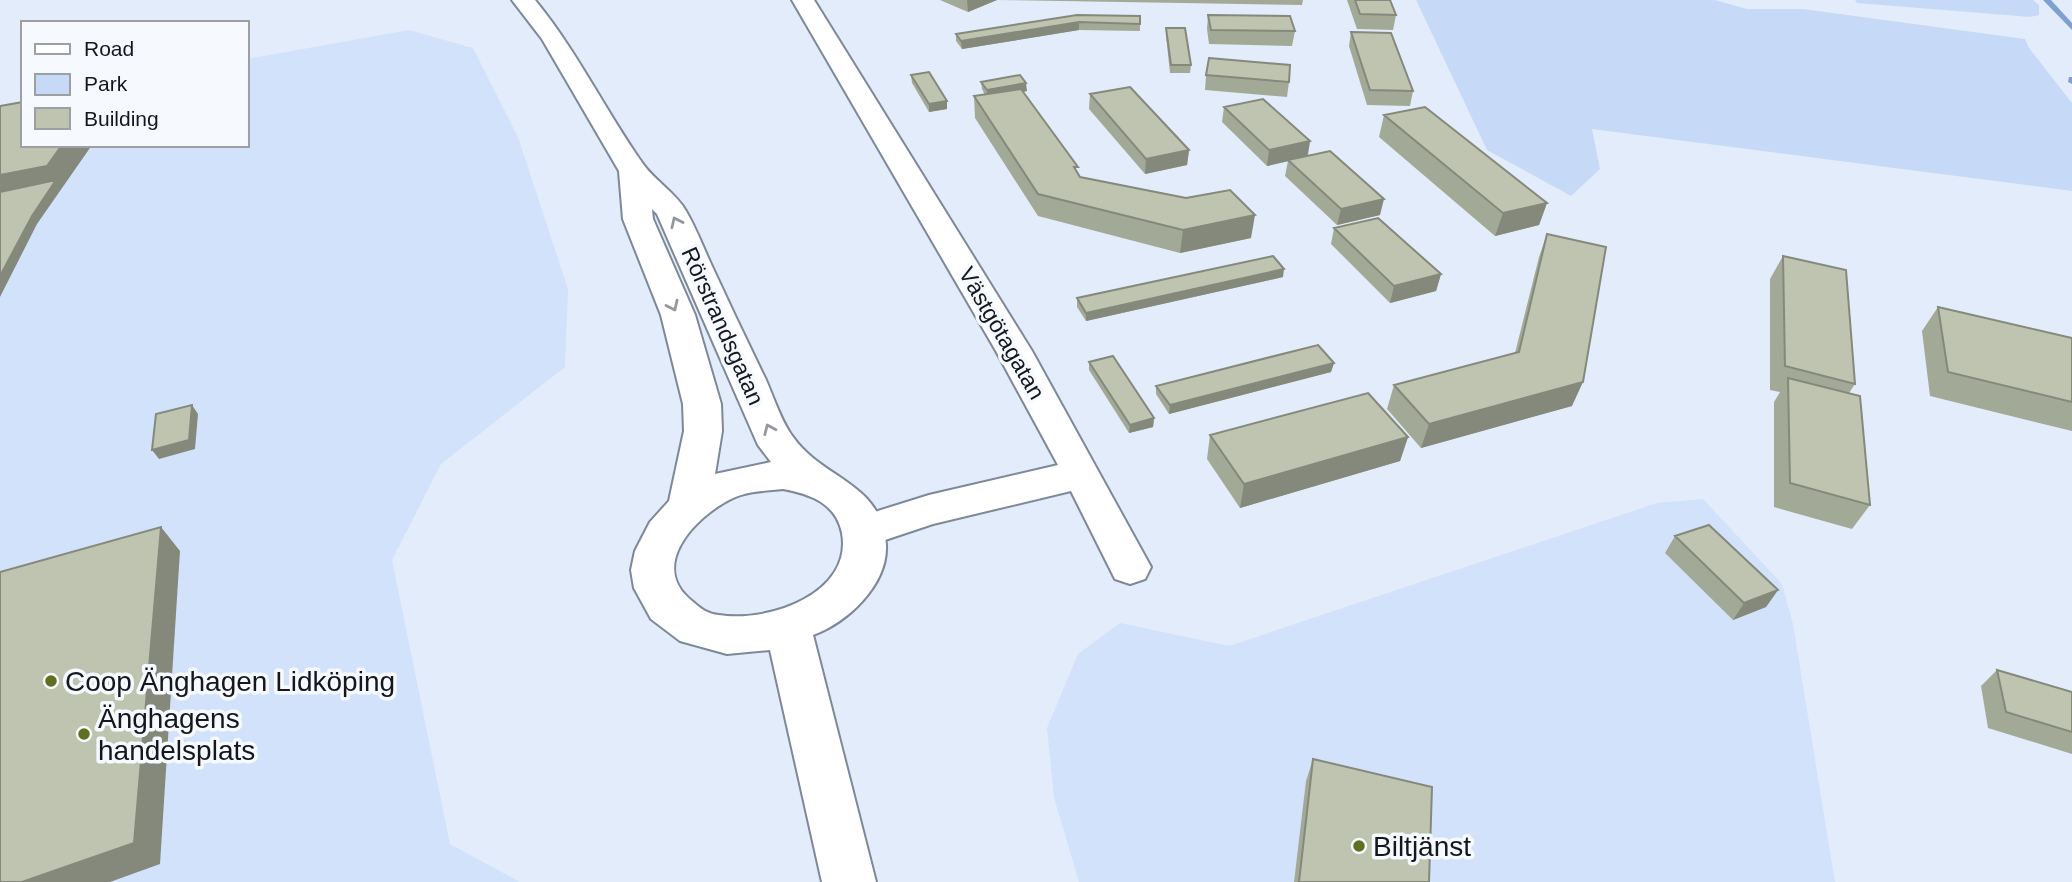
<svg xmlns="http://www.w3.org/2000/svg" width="2072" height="882" font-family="Arial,sans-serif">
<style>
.built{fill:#d2e2fb}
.green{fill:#c6daf8}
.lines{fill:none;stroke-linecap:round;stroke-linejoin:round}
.stream{fill:#80a0d2;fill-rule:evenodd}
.minor-casing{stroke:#7d8899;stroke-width:4}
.secondary-casing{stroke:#7d8899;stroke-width:4}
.minor{fill:#fff;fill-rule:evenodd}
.secondary{fill:#fff;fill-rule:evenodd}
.wall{fill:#a3a997}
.shaded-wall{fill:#85897b}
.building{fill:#bec4b0;stroke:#85897b;stroke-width:2}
.oneway{stroke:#95979a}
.poi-dot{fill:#5d7120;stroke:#f6f9fd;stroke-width:2.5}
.labels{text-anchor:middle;stroke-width:7;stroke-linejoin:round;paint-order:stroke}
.street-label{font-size:23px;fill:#14181e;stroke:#f6f9fd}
.near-poi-label{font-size:28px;fill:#14181e;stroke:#f6f9fd;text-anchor:start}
</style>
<rect width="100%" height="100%" fill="#e3ecfb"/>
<!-- built -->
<path class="built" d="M 409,30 L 473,48 L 518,137 L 568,289 L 565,367 L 441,464 L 392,560 L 450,844 L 520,882 L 0,882 L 0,105 L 23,101 L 23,145 L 247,145 L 247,59 Z
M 1703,499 L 1782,584 L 1793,624 L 1835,882 L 1079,882 L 1054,798 L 1047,728 L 1078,654 L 1120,623 L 1229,646 L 1657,503 Z"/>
<!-- green -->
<path class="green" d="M 1416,0 L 1715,0 L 1747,9 L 1803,9 L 2025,39 L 2029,48 L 2072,103 L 2072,191 L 1592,129 L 1600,169 L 1571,196 L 1487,150 Z
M 1855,0 L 2033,0 L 2039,5 L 2039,15 L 2030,17 L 1857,3 Z"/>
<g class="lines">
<!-- stream -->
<path class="stream" d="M 2043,0 L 2051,0 L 2072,23 L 2072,30 Z
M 2069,77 L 2072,77 L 2072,84 L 2068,82 Z"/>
<defs>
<path id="minor" d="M 792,0 L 814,0 L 1032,351 L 1151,567 L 1145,579 L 1130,584 L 1115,579 L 1071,491 L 933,524 L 864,547 L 849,542 L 843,531 L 849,520 L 929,495 L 1058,465 L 996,351 Z"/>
<path id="secondary" d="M 512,0 L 535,0 C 577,51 605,110 643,164 C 655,181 676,193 686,211 C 696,228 703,247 711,264 C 729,303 747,341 766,380 C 774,398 781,421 793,437 C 823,480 882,482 886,545 C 888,585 847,623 813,635 L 876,882 L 822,882 L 770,650 L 727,654 L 680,641 L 651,619 L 634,588 L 631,570 L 635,551 L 650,522 L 669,501 L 684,431 L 683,404 L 661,315 L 623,219 L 619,171 L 542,39 ZM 652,209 L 657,214 L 758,445 L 771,462 L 715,474 L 722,431 L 721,404 L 695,315 L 653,219 ZM 783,489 C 810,494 836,503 842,533 C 853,594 768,623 719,615 C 708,614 701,609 692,601 C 648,566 695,517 731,499 C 747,491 766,491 783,489 Z"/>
</defs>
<!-- minor casing -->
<use href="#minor" class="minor-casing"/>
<!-- secondary casing -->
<use href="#secondary" class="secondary-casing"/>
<!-- minor -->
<use href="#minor" class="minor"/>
<!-- secondary -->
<use href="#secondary" class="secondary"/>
</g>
<!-- wall -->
<path class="wall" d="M 940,0 L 1303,0 L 1302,5 L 997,0 L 968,12 Z
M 1347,0 L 1390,0 L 1396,15 L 1393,30 L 1357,29 Z
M 1077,15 L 1140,24 L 1140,31 L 1079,30 L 962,49 L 956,41 L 956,34 Z
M 1208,15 L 1295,31 L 1292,46 L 1209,44 L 1207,29 Z
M 1166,28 L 1191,65 L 1190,73 L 1170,73 L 1166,36 Z
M 1351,32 L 1413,91 L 1410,106 L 1367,105 L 1349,46 Z
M 911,75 L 947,109 L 929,112 L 912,83 Z
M 1206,75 L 1289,82 L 1287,97 L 1205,90 Z
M 981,82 L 1027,91 L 1023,92 L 1080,177 L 1251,238 L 1180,253 L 1038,216 L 975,118 L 974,96 L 985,95 L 982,89 Z
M 1090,94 L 1189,150 L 1187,165 L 1145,174 L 1089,109 Z
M 1224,107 L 1310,141 L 1308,156 L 1380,215 L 1337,225 L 1285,176 L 1288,161 L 1267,166 L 1222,122 Z
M 1384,115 L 1547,203 L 1539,225 L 1495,236 L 1379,137 Z
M 1334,228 L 1441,274 L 1436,291 L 1390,303 L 1331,244 Z
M 1547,234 L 1572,406 L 1421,448 L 1387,409 L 1394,385 L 1515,353 L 1539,257 Z
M 1783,256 L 1855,384 L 1849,393 L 1870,505 L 1852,529 L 1774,507 L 1774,402 L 1780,392 L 1770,390 L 1770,279 Z
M 1283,277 L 1086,321 L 1077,307 L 1077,298 Z
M 1938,307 L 2072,338 L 2072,431 L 1930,396 L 1922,331 Z
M 1089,362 L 1154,418 L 1153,427 L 1129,433 L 1089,370 Z
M 1334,363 L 1331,372 L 1169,414 L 1156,394 L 1156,386 Z
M 1210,435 L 1408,437 L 1400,461 L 1240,508 L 1207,459 Z
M 1675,536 L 1778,590 L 1766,607 L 1733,620 L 1665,553 Z
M 1997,670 L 2072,692 L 2072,754 L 1988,728 L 1981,686 Z
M 1313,759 L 1429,882 L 1294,882 L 1306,781 Z"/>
<!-- shaded-wall -->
<path class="shaded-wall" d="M 967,0 L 997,0 L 968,12 Z
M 1079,22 L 1079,30 L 962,49 L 961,41 Z
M 1026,83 L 1027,91 L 987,98 L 987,90 Z
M 947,101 L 947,109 L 929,112 L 929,104 Z
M 1310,141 L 1307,157 L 1267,166 L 1269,150 Z
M 62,145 L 92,145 L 37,224 L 0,297 L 0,175 Z
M 1189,150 L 1187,165 L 1145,174 L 1146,159 Z
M 1384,199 L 1380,215 L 1337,225 L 1341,209 Z
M 1547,203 L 1539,225 L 1495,236 L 1503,213 Z
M 1255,215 L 1251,238 L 1180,253 L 1183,230 Z
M 1284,269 L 1283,277 L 1086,321 L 1086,313 Z
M 1441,274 L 1436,291 L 1390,303 L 1394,286 Z
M 1334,363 L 1331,372 L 1169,414 L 1170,405 Z
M 1583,382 L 1572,406 L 1421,448 L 1429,424 Z
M 192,405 L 198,414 L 195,449 L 159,459 L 152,450 Z
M 1154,418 L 1153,427 L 1129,433 L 1130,425 Z
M 1408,437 L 1400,461 L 1240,508 L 1244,484 Z
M 161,527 L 180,551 L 160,864 L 110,882 L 22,882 Z
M 1778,590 L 1766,607 L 1733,620 L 1744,603 Z"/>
<!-- building -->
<path class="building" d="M 1355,0 L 1390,0 L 1396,15 L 1360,14 Z
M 1077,15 L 1140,16 L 1140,24 L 1079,22 L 961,41 L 956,34 Z
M 1208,15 L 1290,16 L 1295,31 L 1211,30 Z
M 1166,28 L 1185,28 L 1191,65 L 1171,65 Z
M 1351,32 L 1391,33 L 1413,91 L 1370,90 Z
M 1209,58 L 1290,65 L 1289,82 L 1206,75 Z
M 929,72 L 947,101 L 929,104 L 911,75 Z
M 1020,75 L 1026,83 L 987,90 L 981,82 Z
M 1130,87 L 1189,150 L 1146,159 L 1090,94 Z
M 1021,89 L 1078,167 L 1074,167 L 1080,177 L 1186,198 L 1230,190 L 1255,215 L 1183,230 L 1038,194 L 974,96 Z
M 1263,99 L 1310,141 L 1269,150 L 1224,107 Z
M 23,102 L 23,145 L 62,145 L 47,166 L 0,175 L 0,106 Z
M 1425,107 L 1547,203 L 1503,213 L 1384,115 Z
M 1330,151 L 1384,199 L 1341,209 L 1288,160 Z
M 56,180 L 32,216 L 0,276 L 0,192 Z
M 1378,218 L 1441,274 L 1394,286 L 1334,228 Z
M 1547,234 L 1606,247 L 1583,382 L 1429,424 L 1394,385 L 1519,352 Z
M 1273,256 L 1284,269 L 1086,313 L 1077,298 Z
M 1783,256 L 1846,270 L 1855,384 L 1785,366 Z
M 1938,307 L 2072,338 L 2072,402 L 1948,372 Z
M 1318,345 L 1334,363 L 1170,405 L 1156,386 Z
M 1113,356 L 1154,418 L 1130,425 L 1089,362 Z
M 1788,378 L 1860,396 L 1870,505 L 1790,483 Z
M 1368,393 L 1408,437 L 1244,484 L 1210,435 Z
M 192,405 L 189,440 L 152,450 L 156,414 Z
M 1709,525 L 1778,590 L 1744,603 L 1675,536 Z
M 161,527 L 134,843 L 22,882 L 0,882 L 0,572 Z
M 1997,670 L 2072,692 L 2072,732 L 2006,712 Z
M 1313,759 L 1432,787 L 1429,882 L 1299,882 Z"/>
<!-- one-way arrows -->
<defs><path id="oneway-chevron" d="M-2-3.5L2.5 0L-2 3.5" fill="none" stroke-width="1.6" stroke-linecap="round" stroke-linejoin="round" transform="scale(1.75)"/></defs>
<g class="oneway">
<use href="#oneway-chevron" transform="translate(676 222) rotate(-115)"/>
<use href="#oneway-chevron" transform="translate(673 306) rotate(65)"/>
<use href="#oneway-chevron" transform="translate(769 429) rotate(-114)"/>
</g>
<!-- markers -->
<g class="poi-dot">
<circle cx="51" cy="681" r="7"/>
<circle cx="84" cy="734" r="7"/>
<circle cx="1359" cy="846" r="7"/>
</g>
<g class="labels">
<!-- street labels -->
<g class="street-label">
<text transform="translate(723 326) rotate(66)" y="8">Rörstrandsgatan</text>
<text transform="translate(1002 333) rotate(60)" y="8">Västgötagatan</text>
</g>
<!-- near-poi labels -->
<g class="near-poi-label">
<text x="65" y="691">Coop Änghagen Lidköping</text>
<text x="98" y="728">Änghagens<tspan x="98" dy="32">handelsplats</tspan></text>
<text x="1373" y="856">Biltjänst</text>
</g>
</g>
<!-- legend -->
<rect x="21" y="21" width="228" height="126" fill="#f6f9fd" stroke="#9c9fa4" stroke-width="2"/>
<rect x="35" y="44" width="35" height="10" fill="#ffffff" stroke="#9c9fa4" stroke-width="2"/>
<text x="84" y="56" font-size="21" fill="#14181e">Road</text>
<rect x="35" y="74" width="35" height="21" fill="#c6daf8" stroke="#9c9fa4" stroke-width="2"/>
<text x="84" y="91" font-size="21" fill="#14181e">Park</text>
<rect x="35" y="108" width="35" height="21" fill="#bec4b0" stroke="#9c9fa4" stroke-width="2"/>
<text x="84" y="126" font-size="21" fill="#14181e">Building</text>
</svg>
